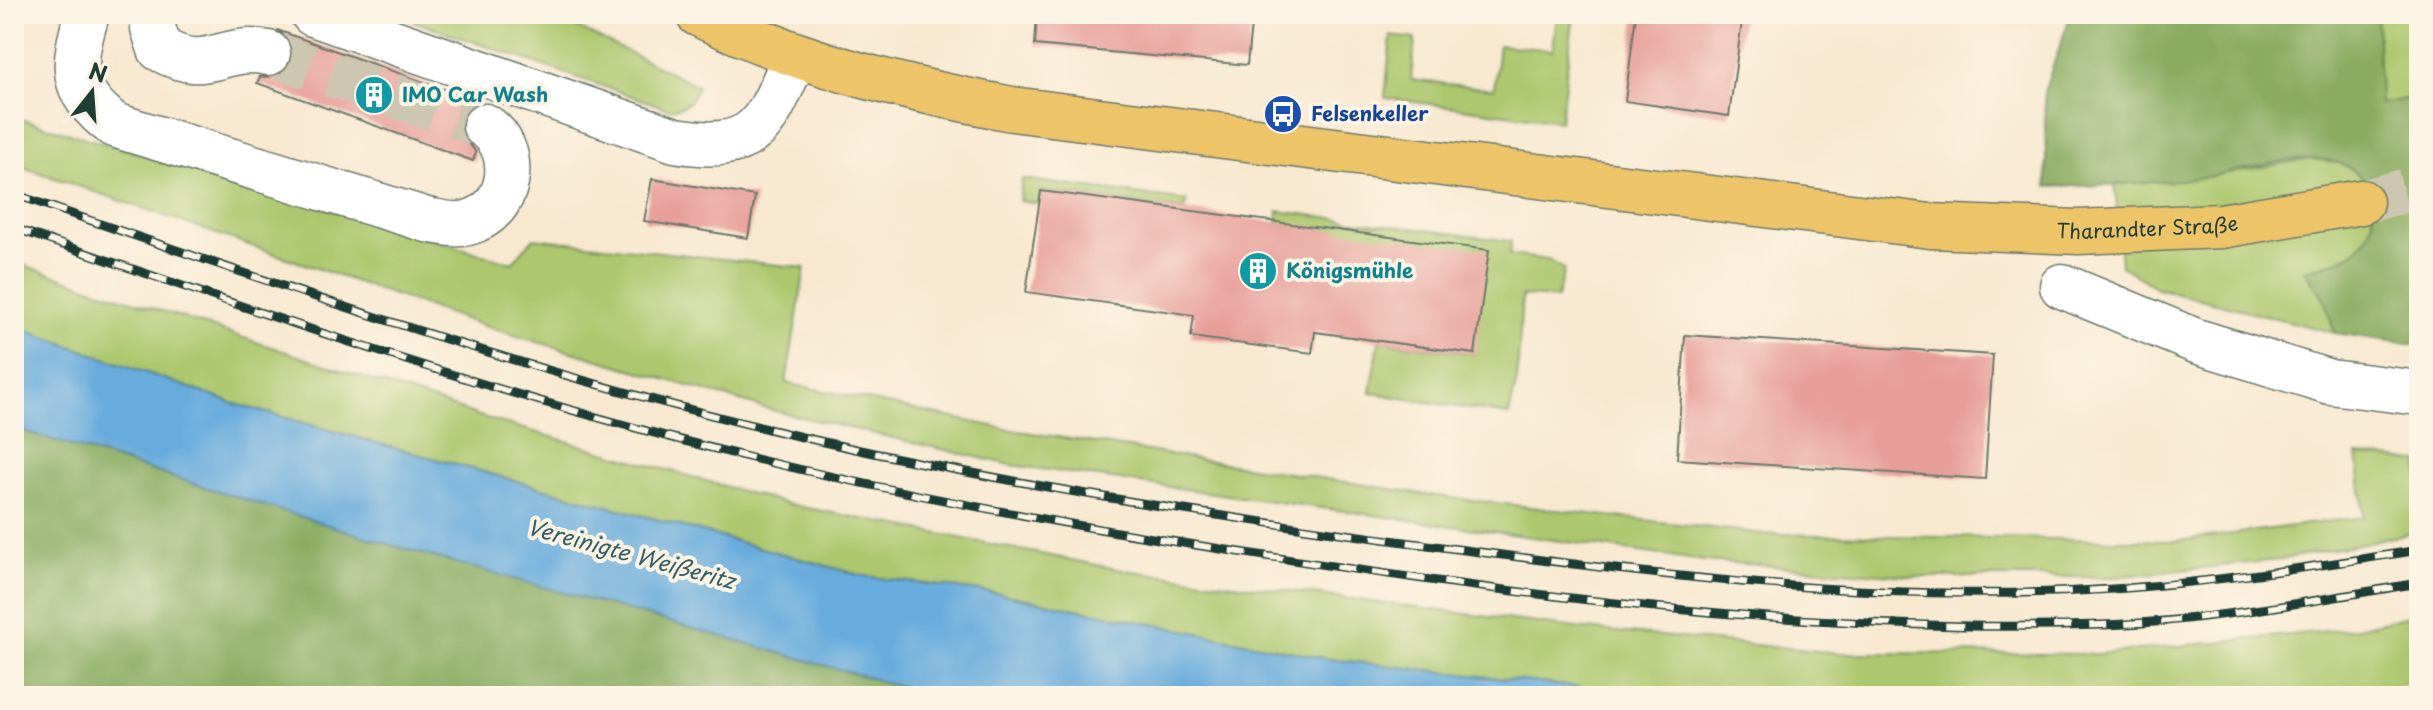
<svg xmlns="http://www.w3.org/2000/svg" width="2433" height="710" font-family="'Playpen Sans',sans-serif">
<style>
.green{fill:#acc76d;stroke:#668250;stroke-width:2}
.forest{fill:#89ac60;stroke:#54744a;stroke-width:2}
.water{fill:#68acdd;stroke:#447488;stroke-width:2}
.building{fill:#e79e99}
.lines{fill:none;stroke-linecap:round;stroke-linejoin:round}
.minor-tunnel{stroke:#cdc6b1;stroke-width:44;stroke-dasharray:44 22;stroke-linecap:butt}
.major-tunnel{stroke:#cdc6b1;stroke-width:44;stroke-dasharray:44 22;stroke-linecap:butt}
.minor-casing{stroke:#6b796b;stroke-width:47}
.major-casing{stroke:#6b796b;stroke-width:47}
.minor{stroke:#fff;stroke-width:44}
.major{stroke:#eec469;stroke-width:44}
.rail-casing{stroke:#1f3d34;stroke-width:9}
.rail{stroke:#fcf5e5;stroke-width:6;stroke-dasharray:18;stroke-linecap:butt}
.labels{text-anchor:middle;stroke-width:8;stroke-linejoin:round;paint-order:stroke}
.culture-label{font-size:20px;font-weight:bold;fill:#0d838f;stroke:#fcf5e5;text-anchor:start}
.transit-label{font-size:20px;font-weight:bold;fill:#164399;stroke:#fcf5e5;text-anchor:start}
.street-label{font-size:20px;fill:#1f3d34;stroke:#fcf5e5}
.water-label{font-size:22px;font-style:italic;fill:#355e67;stroke:#fcf5e5}
</style>
<rect width="100%" height="100%" fill="#fcf5e5"/>
<filter id="ink" filterUnits="userSpaceOnUse"><feTurbulence type="fractalNoise" baseFrequency=".0125" numOctaves="2"/><feDisplacementMap in="SourceGraphic" scale="16" xChannelSelector="R" yChannelSelector="G"/><feConvolveMatrix kernelMatrix="1 2 1 2 8 2 1 2 1" color-interpolation-filters="sRGB"/></filter>
<filter id="wash" filterUnits="userSpaceOnUse"><feTurbulence type="fractalNoise" baseFrequency=".006" numOctaves="4" result="noise"/><feDisplacementMap in="SourceGraphic" scale="32" xChannelSelector="R" yChannelSelector="G"/><feGaussianBlur stdDeviation="1.8" result="paint"/><feColorMatrix in="noise" values="0 0 0 0 0 0 0 0 0 0 0 0 0 0 0 0 0 1.4 0 .05"/><feComposite in="paint" operator="in"/></filter>
<g filter="url(#wash)">
<rect width="100%" height="100%" fill="#f8e8d0"/>
<!-- green -->
<path class="green" d="M 393,14 L 549,14 L 697,85 C 693,102 687,107 669,109 Z
M 1557,14 L 1574,14 L 1560,121 L 1385,98 L 1391,36 L 1415,39 L 1411,80 L 1494,89 L 1499,45 L 1553,50 Z
M 2377,14 L 2419,14 L 2419,96 L 2380,105 Z
M 14,117 L 512,263 L 534,238 L 805,268 L 786,383 L 1006,429 L 1436,496 L 1764,534 L 2177,541 L 2364,517 L 2357,455 L 2419,462 L 2419,532 L 2279,560 L 2114,577 L 1922,577 L 1705,561 L 1011,465 L 771,410 L 490,328 L 14,164 Z
M 2309,159 C 2318,160 2330,160 2340,163 C 2374,175 2384,217 2361,245 C 2347,261 2324,265 2305,270 L 2323,296 L 2335,333 L 2157,288 L 2121,266 L 2115,184 L 2199,178 Z
M 1022,179 L 1187,201 L 1185,210 L 1041,191 L 1039,204 L 1019,201 Z
M 1278,211 L 1511,241 L 1510,255 L 1548,260 L 1564,269 L 1557,298 L 1522,296 L 1517,380 L 1509,415 L 1371,393 L 1379,341 L 1475,354 L 1277,222 Z
M 14,262 L 489,419 L 787,504 L 1117,569 L 1576,628 L 1840,653 L 2100,654 L 2357,628 L 2419,613 L 2419,683 L 2324,696 L 1655,696 L 1329,659 L 996,593 L 863,576 L 235,404 L 14,326 Z"/>
<!-- forest -->
<path class="forest" d="M 2071,14 L 2377,14 L 2380,104 L 2419,96 L 2419,345 L 2335,333 L 2323,296 L 2304,270 C 2324,265 2345,262 2360,246 C 2385,220 2374,173 2338,163 C 2296,150 2242,173 2199,178 C 2149,184 2098,185 2047,187 L 2044,92 Z
M 14,428 L 402,548 L 910,689 L 968,696 L 14,696 Z"/>
<!-- water -->
<path class="water" d="M 14,326 L 235,404 L 863,576 L 996,593 L 1329,659 L 1655,696 L 968,696 L 910,689 L 402,548 L 14,428 Z"/>
<g id="blocks">
<!-- building -->
<path class="building" d="M 1037,14 L 1252,14 L 1247,65 L 1035,45 Z
M 1636,14 L 1743,14 L 1729,116 L 1625,101 Z
M 277,30 L 480,102 L 467,109 L 460,122 L 462,135 L 476,152 L 473,161 L 257,83 L 260,77 L 279,76 L 288,67 L 293,57 L 291,42 Z
M 652,179 L 755,196 L 748,238 L 644,221 Z
M 1041,191 L 1489,250 L 1475,354 L 1315,332 L 1312,353 L 1191,337 L 1194,315 L 1026,292 Z
M 1685,335 L 1993,355 L 1985,479 L 1677,459 Z"/>
</g>
</g>
<g filter="url(#ink)">
<use href="#blocks" fill-opacity="0" stroke="#6b796b" stroke-width="2"/>
<g class="lines">
<!-- minor-tunnel -->
<path class="minor-tunnel" d="M 268,53 L 485,126"/>
<!-- major-tunnel -->
<path class="major-tunnel" d="M 2361,202 L 2419,187"/>
<defs>
<path id="minor" d="M 87,14 C 72,65 68,90 114,125 L 427,220 C 444,223 459,228 476,220 C 514,204 518,147 485,126
M 153,14 L 153,28 L 160,49 C 210,77 220,43 268,53
M 313,14 L 675,140 C 758,154 765,125 795,56
M 2062,286 L 2196,341 L 2330,382 L 2419,393"/>
<g id="major">
<path id="s1" d="M 698,14 C 798,63 903,89 1012,109 L 1930,226 L 2078,232 L 2221,226 L 2361,202"/>
</g>
</defs>
<!-- minor casing -->
<use href="#minor" class="minor-casing"/>
<!-- major casing -->
<use href="#major" class="major-casing"/>
<!-- minor -->
<use href="#minor" class="minor"/>
<!-- major -->
<use href="#major" class="major"/>
<defs>
<path id="rail" d="M 14,194 C 263,280 512,368 768,429 C 980,480 1196,514 1412,543 C 1643,574 1879,605 2113,589 C 2215,582 2318,566 2419,550
M 14,228 C 259,313 504,398 756,459 C 981,513 1208,549 1437,581 C 1656,611 1879,632 2101,625 C 2207,622 2314,600 2419,583"/>
</defs>
<!-- rail casing -->
<use href="#rail" class="rail-casing"/>
<!-- rail -->
<use href="#rail" class="rail"/>
</g>
</g>
<!-- icons -->
<defs>
<symbol id="building-disc" viewBox="-11 -11 22 22"><circle r="9.5" fill="#0f9aa8" stroke="#fcf5e5"/><path d="M-4-6H4V6H1V3H-1V6H-4ZM-2.5-4.3h1.7v1.8h-1.7ZM.8-4.3h1.7v1.8H.8ZM-2.5-1h1.7V.8h-1.7ZM.8-1h1.7V.8H.8Z" fill="#fff"/></symbol>
<symbol id="bus-disc" viewBox="-11 -11 22 22"><circle r="9.5" fill="#1a4fb4" stroke="#fcf5e5"/><path d="M-5-6H5V4H4V6H2V4H-2V6H-4V4H-5ZM-3.5-4V0h7V-4ZM-3.5 1.2v1.5H-2V1.2ZM2 1.2v1.5H3.5V1.2Z" fill="#fff"/></symbol>
</defs>
<g fill-rule="evenodd">
<use href="#building-disc" x="352" y="73" width="44" height="44"/>
<use href="#bus-disc" x="1261" y="92" width="44" height="44"/>
<use href="#building-disc" x="1236" y="249" width="44" height="44"/>
</g>
<g class="labels">
<!-- culture labels -->
<g class="culture-label">
<text x="402" y="102">IMO Car Wash</text>
<text x="1286" y="278">Königsmühle</text>
</g>
<!-- transit labels -->
<g class="transit-label">
<text x="1311" y="121">Felsenkeller</text>
</g>
<!-- street labels -->
<g class="street-label">
<text dy="7" stroke="none"><textPath href="#s1" startOffset="1472">Tharandter Straße</textPath></text>
</g>
<!-- water labels -->
<g class="water-label">
<text transform="translate(631 554) rotate(15)" y="8">Vereinigte Weißeritz</text>
</g>
</g>
<!-- margin -->
<rect width="2433" height="710" fill="none" stroke="#fcf5e5" stroke-width="48"/>
<!-- north arrow -->
<g transform="translate(92 92) rotate(17)" stroke="#fcf5e5" stroke-width="6" paint-order="stroke">
<path d="M0-6L14 30L0 20L-14 30Z" fill="#1f3d34"/>
<text y="-12" font-size="22" font-weight="bold" text-anchor="middle" fill="#1f3d34">N</text>
</g>
</svg>
